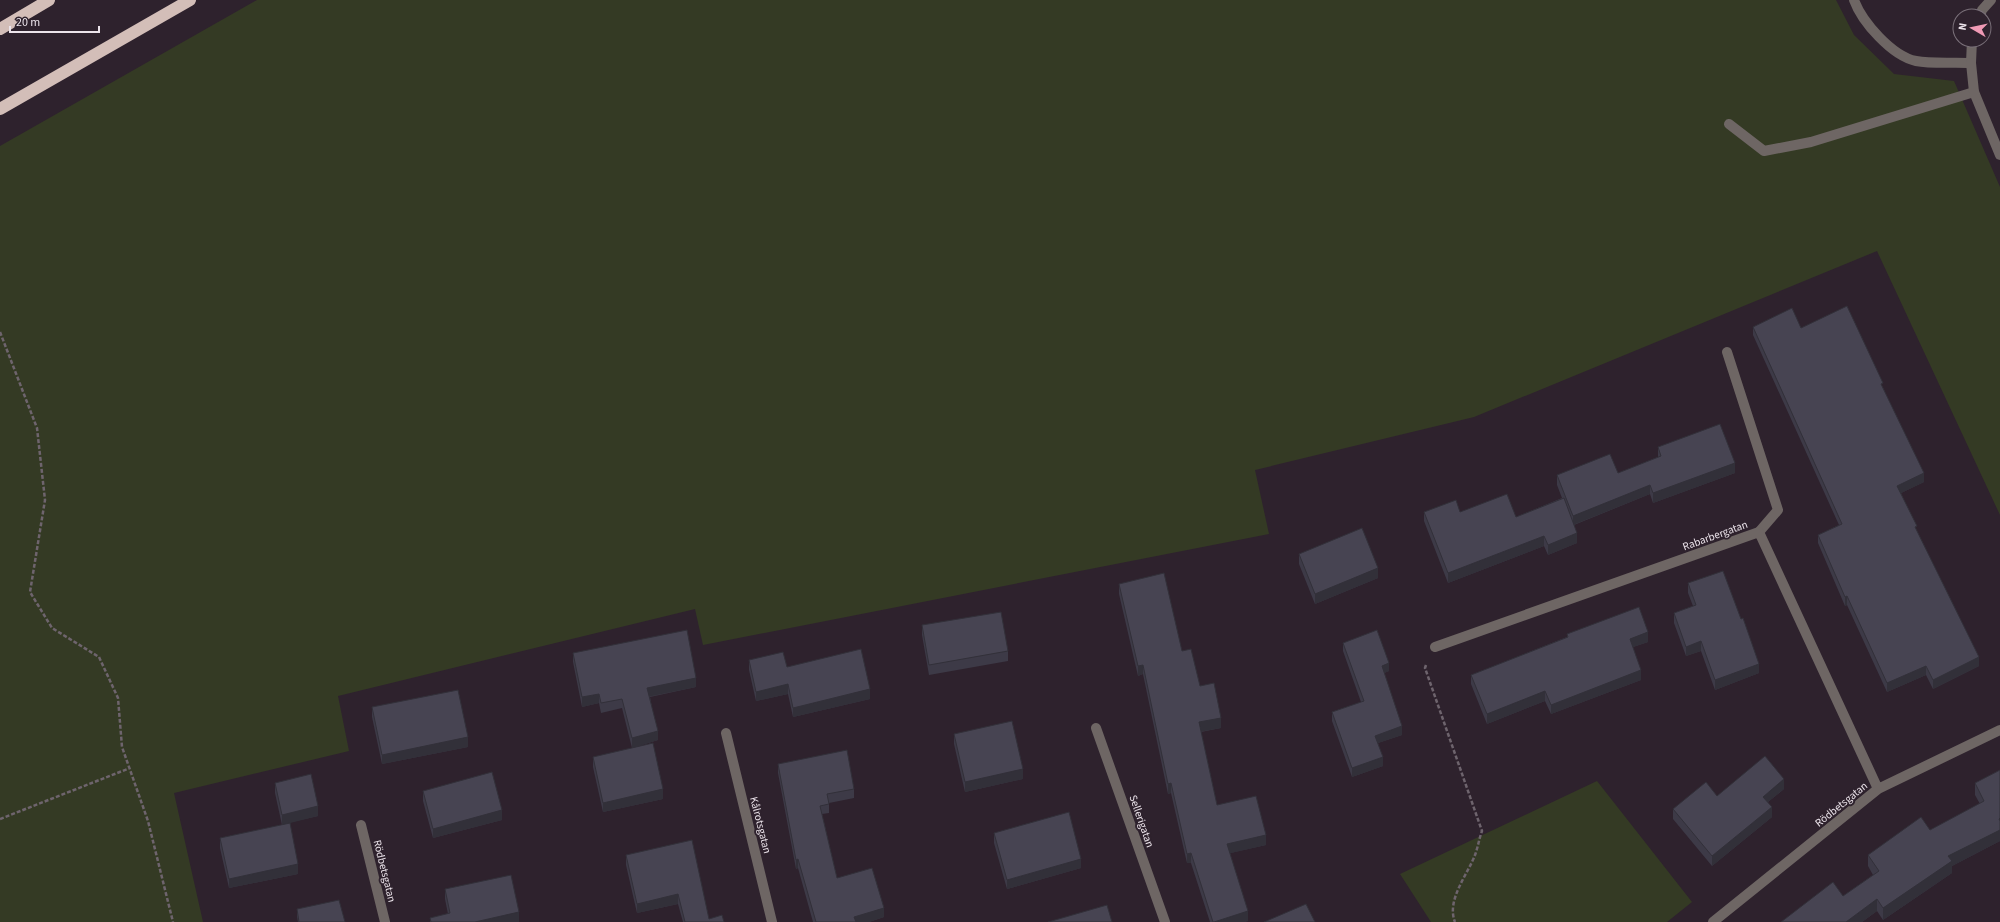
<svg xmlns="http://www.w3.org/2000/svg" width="2000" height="922" font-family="'Source Sans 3',sans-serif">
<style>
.green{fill:#343a24}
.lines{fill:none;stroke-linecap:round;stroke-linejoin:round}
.path{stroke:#6e646d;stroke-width:2.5;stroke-dasharray:4 2;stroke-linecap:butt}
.service{stroke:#6e6664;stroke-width:10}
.minor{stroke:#6e6664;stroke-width:10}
.tertiary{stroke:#6e6664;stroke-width:10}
.motorway{stroke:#d3beb8;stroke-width:12}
.wall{fill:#3d3a47}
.shaded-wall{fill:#323039}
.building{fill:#474452;stroke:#323039}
.labels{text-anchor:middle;stroke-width:4;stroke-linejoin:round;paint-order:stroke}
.street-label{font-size:11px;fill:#ece4eb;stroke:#2e222d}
</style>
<rect width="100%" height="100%" fill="#2e222d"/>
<!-- green -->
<path class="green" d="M 257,0 L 1836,0 L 1854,35 L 1894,74 L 1954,81 L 2000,187 L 2000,515 L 1877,251 L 1474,417 L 1255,470 L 1269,534 L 703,645 L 695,609 L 338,696 L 349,751 L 174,793 L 203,922 L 0,922 L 0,146 Z
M 1597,781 L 1692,902 L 1667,922 L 1431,922 L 1400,874 Z"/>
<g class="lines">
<!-- path -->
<path class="path" d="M 0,332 L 37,428 L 45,500 L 30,592 L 52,628 L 99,657 L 118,698 L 122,747 L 148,821 L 173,922
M 1426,665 L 1425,668 L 1482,831 C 1479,839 1478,847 1475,855 C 1468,874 1446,900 1455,922
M 0,819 L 130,768"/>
<!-- service -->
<path class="service" d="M 1729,124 L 1764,151 L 1811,142 L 1974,92
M 1727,352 L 1778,510 L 1759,532"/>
<!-- minor -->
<path class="minor" d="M 1854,0 C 1862,22 1892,56 1916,61 C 1932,64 1954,62 1971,63 L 1972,40
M 1980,16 L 1982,10 L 1991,0
M 1435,647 L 1759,532 L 1878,789
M 1096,728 L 1165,922
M 726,733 L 772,922
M 361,825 L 385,922
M 1713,922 L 1878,789 L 2000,730"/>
<!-- tertiary -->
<path class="tertiary" d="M 1971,63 L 1974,92 L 2000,155"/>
<!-- motorway -->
<path class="motorway" d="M 0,29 L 49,0
M 0,109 L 190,0"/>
</g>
<!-- wall -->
<path class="wall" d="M 1753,327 L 1801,328 L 1883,388 L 1924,482 L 1901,493 L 1917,532 L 1979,666 L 1933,689 L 1926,675 L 1887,692 L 1847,605 L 1845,606 L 1818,543 L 1818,535 L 1839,525 L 1753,335 Z
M 1658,447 L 1735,473 L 1653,503 L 1650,494 L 1574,525 L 1577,543 L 1548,555 L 1544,546 L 1448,583 L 1424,521 L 1424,512 L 1460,512 L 1516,517 L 1562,498 L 1557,485 L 1557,475 L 1618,473 L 1658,457 Z
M 1299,554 L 1378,578 L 1315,604 L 1299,564 Z
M 1688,583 L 1759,673 L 1715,690 L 1701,651 L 1686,656 L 1674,623 L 1674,613 L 1693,606 L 1688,593 Z
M 1119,584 L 1182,651 L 1221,728 L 1201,732 L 1217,805 L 1266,845 L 1230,853 L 1248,921 L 1244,922 L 1210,922 L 1191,863 L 1187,863 L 1171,793 L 1168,794 L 1143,674 L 1138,676 L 1119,594 Z
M 922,625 L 1008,651 L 1008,661 L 929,675 L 922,635 Z
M 1567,634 L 1648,642 L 1633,647 L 1641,680 L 1551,714 L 1545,701 L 1487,724 L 1471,684 L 1471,675 L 1567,637 Z
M 1343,643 L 1389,671 L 1384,673 L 1402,735 L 1378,743 L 1383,766 L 1352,777 L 1332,721 L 1332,712 L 1361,702 L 1343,651 Z
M 573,653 L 696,687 L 650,697 L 658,740 L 632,748 L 622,708 L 601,713 L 599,703 L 582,707 L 573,662 Z
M 749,660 L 787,667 L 870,699 L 793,717 L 788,694 L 756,701 L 749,670 Z
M 372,707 L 468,747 L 382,764 L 372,717 Z
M 954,734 L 1023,779 L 965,792 L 954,744 Z
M 593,757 L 663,799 L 603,812 L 593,767 Z
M 778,764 L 854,789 L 854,798 L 829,803 L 829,813 L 822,814 L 837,878 L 884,917 L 869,922 L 813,922 L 798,868 L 796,869 L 778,773 Z
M 2000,770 L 2000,841 L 1952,866 L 1952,873 L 1883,920 L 1877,911 L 1862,922 L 1781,922 L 1843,896 L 1873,875 L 1868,866 L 1868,855 L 1930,830 L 1980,804 L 1975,795 L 1975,783 Z
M 275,783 L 318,816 L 283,824 L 298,874 L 229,888 L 220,848 L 220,838 L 282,825 L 275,793 Z
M 1784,789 L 1768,802 L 1772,817 L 1712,866 L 1673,819 L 1673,809 L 1717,796 Z
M 423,791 L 502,820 L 433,838 L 423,801 Z
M 994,833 L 1081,868 L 1007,889 L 994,843 Z
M 626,855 L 709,919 L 724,922 L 683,922 L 678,904 L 637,913 L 626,865 Z
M 445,889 L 519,922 L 430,922 L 430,918 L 448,914 L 445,899 Z
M 297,909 L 345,922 L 298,922 L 297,917 Z"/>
<!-- shaded-wall -->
<path class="shaded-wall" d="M 1735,463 L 1735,473 L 1653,503 L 1653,493 Z
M 1924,473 L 1924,482 L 1897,495 L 1897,486 Z
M 1650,485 L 1650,494 L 1573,525 L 1573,516 Z
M 1577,533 L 1577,543 L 1548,555 L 1548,545 Z
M 1544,536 L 1544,546 L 1448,583 L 1448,573 Z
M 1378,568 L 1378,578 L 1315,604 L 1315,594 Z
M 1847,596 L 1847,605 L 1845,606 L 1845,597 Z
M 1648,632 L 1648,642 L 1630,648 L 1630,639 Z
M 1701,641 L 1701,651 L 1686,656 L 1686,647 Z
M 1979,657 L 1979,666 L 1933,689 L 1933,680 Z
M 1389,663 L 1389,671 L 1382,674 L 1382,666 Z
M 1759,664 L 1759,673 L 1715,690 L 1715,680 Z
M 1143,665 L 1143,674 L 1138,676 L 1138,666 Z
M 1926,666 L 1926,675 L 1887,692 L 1887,683 Z
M 1641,670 L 1641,680 L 1551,714 L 1551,705 Z
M 696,678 L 696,687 L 647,697 L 647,688 Z
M 788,684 L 788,694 L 756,701 L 756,692 Z
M 870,689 L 870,699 L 793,717 L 793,708 Z
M 1545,691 L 1545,701 L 1487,724 L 1487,714 Z
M 599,694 L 599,703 L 582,707 L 582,697 Z
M 1221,718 L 1221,728 L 1199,732 L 1199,722 Z
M 1402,726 L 1402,735 L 1375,744 L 1375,736 Z
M 658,731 L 658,740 L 632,748 L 632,738 Z
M 468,737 L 468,747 L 382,764 L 382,755 Z
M 1383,757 L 1383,766 L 1352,777 L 1352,768 Z
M 1023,769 L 1023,779 L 965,792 L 965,782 Z
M 1784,779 L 1784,789 L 1763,806 L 1763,797 Z
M 1171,783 L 1171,793 L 1168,794 L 1168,784 Z
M 663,789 L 663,799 L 603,812 L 603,803 Z
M 318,806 L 318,816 L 282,825 L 282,815 Z
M 1772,807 L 1772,817 L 1712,866 L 1712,856 Z
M 502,810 L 502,820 L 433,838 L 433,829 Z
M 2000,818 L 2000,841 L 1952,866 L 1952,873 L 1883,920 L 1883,908 L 1948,856 Z
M 1266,835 L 1266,845 L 1227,854 L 1227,844 Z
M 1191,853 L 1191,863 L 1187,863 L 1187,854 Z
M 798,859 L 798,868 L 796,869 L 796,860 Z
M 1081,859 L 1081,868 L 1007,889 L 1007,880 Z
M 298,864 L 298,874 L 229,888 L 229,879 Z
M 678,894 L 678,904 L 637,913 L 637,904 Z
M 1877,899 L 1877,911 L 1862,922 L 1846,922 Z
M 884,908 L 884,917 L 869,922 L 854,922 L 854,917 Z
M 1248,911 L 1248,921 L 1244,922 L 1214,922 Z
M 519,912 L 519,922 L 475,922 Z"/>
<!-- building -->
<path class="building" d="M 1847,306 L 1883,383 L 1881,384 L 1924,473 L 1897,486 L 1917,526 L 1915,527 L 1979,657 L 1933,680 L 1926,666 L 1887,683 L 1847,596 L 1845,597 L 1818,535 L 1842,524 L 1753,327 L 1792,308 L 1801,328 Z
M 1720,424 L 1735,463 L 1653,493 L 1650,485 L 1573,516 L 1557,475 L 1610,454 L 1618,473 L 1661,456 L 1658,447 Z
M 1507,494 L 1516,517 L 1564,498 L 1577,533 L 1548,545 L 1544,536 L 1448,573 L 1424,512 L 1456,500 L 1460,512 Z
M 1362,528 L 1378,568 L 1315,594 L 1299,554 Z
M 1723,571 L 1741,619 L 1743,618 L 1759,664 L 1715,680 L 1701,641 L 1686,647 L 1674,613 L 1696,605 L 1688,583 Z
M 1164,573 L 1182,651 L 1191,649 L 1200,686 L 1214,683 L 1221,718 L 1199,722 L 1217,805 L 1256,796 L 1266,835 L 1227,844 L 1248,911 L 1214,922 L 1213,922 L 1191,853 L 1187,854 L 1171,783 L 1168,784 L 1143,665 L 1138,666 L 1119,584 Z
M 1639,607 L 1648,632 L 1630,639 L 1641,670 L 1551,705 L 1545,691 L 1487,714 L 1471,675 L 1568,637 L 1567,634 Z
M 1001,612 L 1008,651 L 929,665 L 922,625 Z
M 687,630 L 696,678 L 647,688 L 658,731 L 632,738 L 622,699 L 601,703 L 599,694 L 582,697 L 573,653 Z
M 1377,630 L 1389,663 L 1382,666 L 1402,726 L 1375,736 L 1383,757 L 1352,768 L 1332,712 L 1364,701 L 1343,643 Z
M 861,649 L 870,689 L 793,708 L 788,684 L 756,692 L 749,660 L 783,652 L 787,667 Z
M 458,690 L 468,737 L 382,755 L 372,707 Z
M 1012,721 L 1023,769 L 965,782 L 954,734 Z
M 653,743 L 663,789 L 603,803 L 593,757 Z
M 847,750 L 854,789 L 827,794 L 829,804 L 820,806 L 837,878 L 872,868 L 884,908 L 854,917 L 856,922 L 816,922 L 798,859 L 796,860 L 778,764 Z
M 1765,756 L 1784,779 L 1763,797 L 1772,807 L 1712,856 L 1673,809 L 1706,782 L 1717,796 Z
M 2000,770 L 2000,818 L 1999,819 L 2000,821 L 2000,830 L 1948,856 L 1952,861 L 1883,908 L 1877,899 L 1846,922 L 1781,922 L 1833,882 L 1843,896 L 1879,871 L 1868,855 L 1921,817 L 1930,830 L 1984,801 L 1975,783 Z
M 492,772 L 502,810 L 433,829 L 423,791 Z
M 311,774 L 318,806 L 282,815 L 275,783 Z
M 1069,812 L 1081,859 L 1007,880 L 994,833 Z
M 290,823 L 298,864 L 229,879 L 220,838 Z
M 692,840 L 709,919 L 722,915 L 724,922 L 685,922 L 678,894 L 637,904 L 626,855 Z
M 511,875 L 519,912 L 475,922 L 431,922 L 430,918 L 450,913 L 445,889 Z
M 339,900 L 345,922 L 299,922 L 297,909 Z
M 1306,904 L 1315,922 L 1264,922 Z
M 1107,905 L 1112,922 L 1048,922 Z"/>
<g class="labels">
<!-- street labels -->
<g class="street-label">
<text transform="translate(1715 535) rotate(-20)" y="4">Rabarbergatan</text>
<text transform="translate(1841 804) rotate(-39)" y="4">Rödbetsgatan</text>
<text transform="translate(1142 821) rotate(71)" y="4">Sellerigatan</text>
<text transform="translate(761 825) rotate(76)" y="4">Kålrotsgatan</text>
<text transform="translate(385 871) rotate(76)" y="4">Rödbetsgatan</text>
</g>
</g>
<!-- north arrow -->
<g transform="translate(1972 28) rotate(279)"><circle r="19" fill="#2e222d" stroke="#7a7079"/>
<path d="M0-3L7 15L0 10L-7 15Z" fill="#f09ab5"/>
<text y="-6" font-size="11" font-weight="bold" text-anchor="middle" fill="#ece4eb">N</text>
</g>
<!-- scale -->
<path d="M10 26v6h89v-6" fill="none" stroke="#ece4eb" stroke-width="2"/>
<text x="16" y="26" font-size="12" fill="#ece4eb" stroke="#2e222d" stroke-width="3" paint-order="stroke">20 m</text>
</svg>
